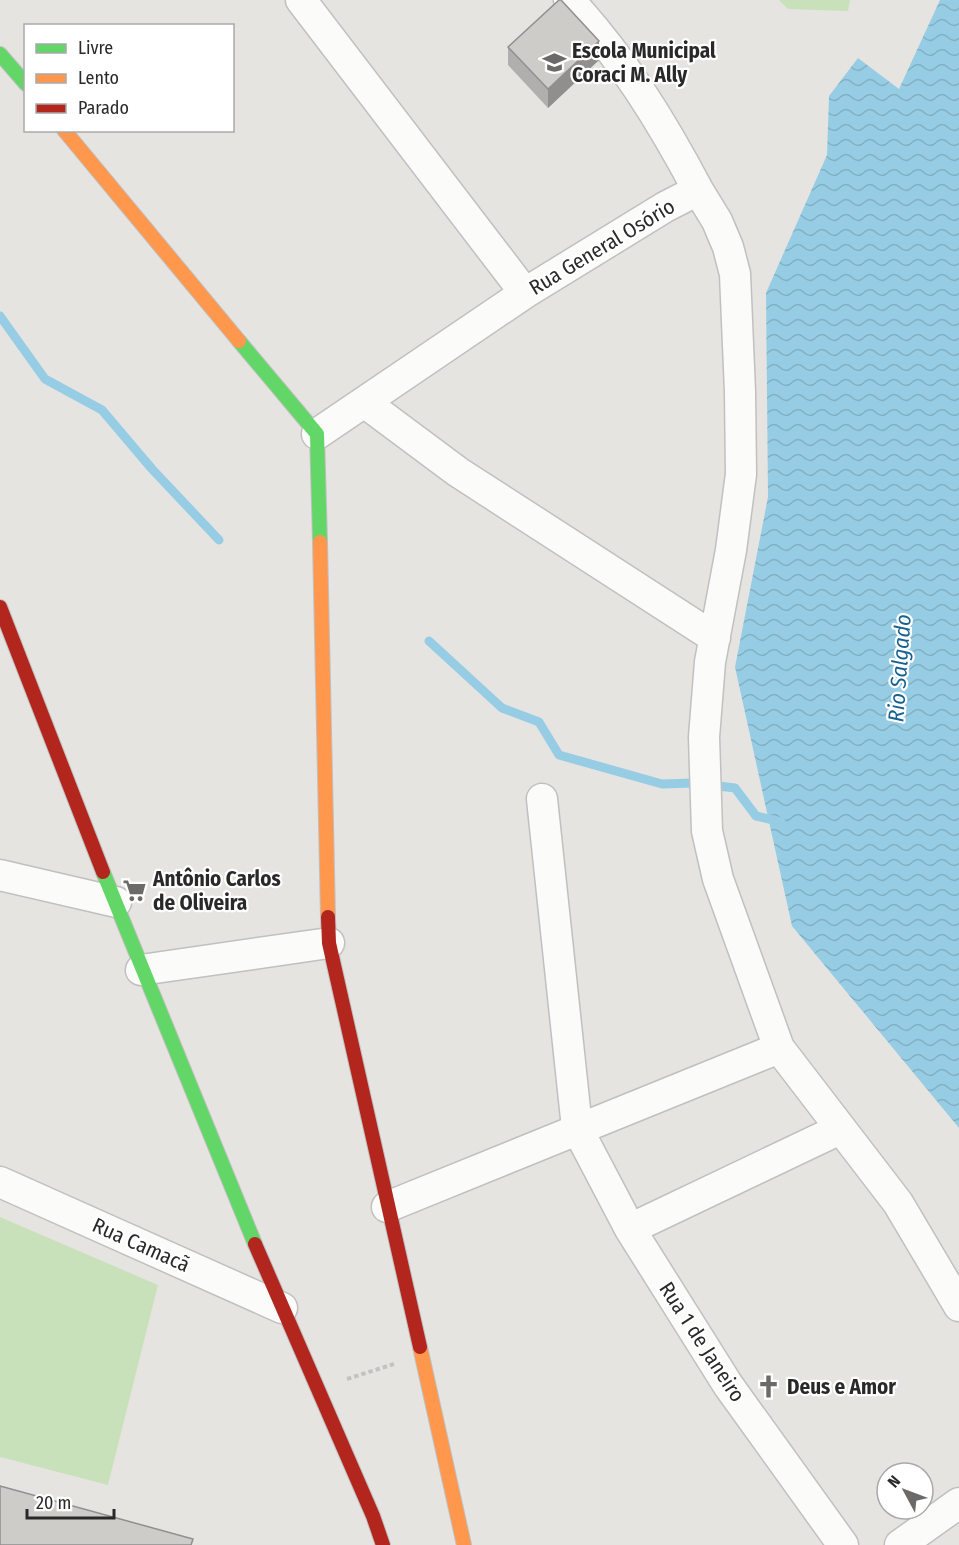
<svg xmlns="http://www.w3.org/2000/svg" width="959" height="1545" font-family="'Fira Sans Condensed',sans-serif">
<style>
.grass{fill:#c8e1ba}
.water{fill:url(#water-waves)}
.lines{fill:none;stroke-linecap:round;stroke-linejoin:round}
.stream{stroke:#97cde4;stroke-width:9}
.street-casing{stroke:#c0c0c1;stroke-width:33}
.fast-casing{stroke:#c0c0c1;stroke-width:16}
.slow-casing{stroke:#c0c0c1;stroke-width:16}
.jam-casing{stroke:#c0c0c1;stroke-width:16}
.path{stroke:#c3c3c2;stroke-width:4;stroke-dasharray:4.5 3;stroke-linecap:butt}
.street{stroke:#fbfbfa;stroke-width:30}
.fast{stroke:#63d668;stroke-width:14}
.slow{stroke:#ff974d;stroke-width:14}
.jam{stroke:#b3261e;stroke-width:14}
.wall{fill:#b1afad}
.shaded-wall{fill:#908f8d}
.building{fill:#ceccc9;stroke:#908f8d;stroke-width:1.5}
.labels{text-anchor:middle;stroke-width:4.5;stroke-linejoin:round;paint-order:stroke}
.poi-label{font-size:21px;font-weight:bold;fill:#292929;stroke:#fff;text-anchor:start}
.street-label{font-size:21px;fill:#292929;stroke:#fff}
.water-label{font-size:22px;font-style:italic;fill:#166190;stroke:#fff}
</style>
<defs>
<pattern id="water-waves" width="16" height="10" patternUnits="userSpaceOnUse" patternTransform="scale(1.5)"><rect width="16" height="10" fill="#97cde4"/><path d="M0 5q4-4 8 0t8 0" fill="none" stroke="#82b0c4"/></pattern>
</defs>
<rect width="100%" height="100%" fill="#e6e4e0"/>
<!-- grass -->
<path class="grass" d="M 779,0 L 850,0 L 848,11 L 788,9 Z
M 0,1217 L 158,1285 L 108,1485 L 0,1457 Z"/>
<!-- water -->
<path class="water" d="M 940,0 L 959,0 L 959,1128 L 792,926 L 735,667 L 768,497 L 766,293 L 827,155 L 829,96 L 858,58 L 899,89 Z"/>
<g class="lines">
<!-- stream -->
<path class="stream" d="M 0,316 L 45,379 L 102,410 L 152,469 L 219,540
M 429,641 L 502,708 L 539,722 L 559,755 L 662,784 L 693,783 L 735,788 L 756,816 L 781,822"/>
<defs>
<path id="street" d="M 301,0 L 525,293
M 698,190 L 717,221 L 728,247 L 735,274 L 740,392 L 741,474 L 731,550 L 710,662 L 704,737 L 707,831 L 718,879 L 779,1048 L 898,1203 L 959,1306
M 364,402 L 458,472 L 715,638
M 317,434 L 525,293 L 665,207 L 698,190 C 662,122 622,57 569,0
M 542,799 L 577,1128 L 630,1229 L 728,1385 L 843,1545
M 0,875 L 116,902
M 141,970 L 329,943
M 0,1182 L 282,1308
M 387,1207 L 779,1048
M 630,1229 L 840,1129
M 900,1545 L 959,1503"/>
<path id="fast" d="M 0,54 L 26,84
M 239,341 L 317,434 L 320,542
M 103,872 L 255,1244"/>
<path id="slow" d="M 64,130 L 239,341
M 320,542 L 328,917
M 420,1347 L 464,1545"/>
<path id="jam" d="M 0,607 L 103,872
M 328,917 L 329,943 L 420,1347
M 255,1244 L 373,1516 L 383,1545"/>
</defs>
<!-- street casing -->
<use href="#street" class="street-casing"/>
<!-- fast casing -->
<use href="#fast" class="fast-casing"/>
<!-- slow casing -->
<use href="#slow" class="slow-casing"/>
<!-- jam casing -->
<use href="#jam" class="jam-casing"/>
<!-- path -->
<path class="path" d="M 347,1379 L 394,1364"/>
<!-- street -->
<use href="#street" class="street"/>
<!-- fast -->
<use href="#fast" class="fast"/>
<!-- slow -->
<use href="#slow" class="slow"/>
<!-- jam -->
<use href="#jam" class="jam"/>
</g>
<!-- wall -->
<path class="wall" d="M 508,47 L 599,60 L 548,108 L 508,65 Z"/>
<!-- shaded-wall -->
<path class="shaded-wall" d="M 599,41 L 599,60 L 548,108 L 548,89 Z"/>
<!-- building -->
<path class="building" d="M 559,0 L 561,0 L 599,41 L 548,89 L 508,47 Z
M 0,1486 L 193,1539 L 191,1545 L 0,1545 Z"/>
<!-- icons -->
<defs>
<symbol id="school-bare" viewBox="-9 -9 18 18"><path d="M0-5L7-2L0 1L-7-2ZM-4 1L0 2.5L4 1V4Q0 6-4 4Z" fill="#6b6a69" stroke="#fff" stroke-width="2.5" paint-order="stroke"/></symbol>
<symbol id="supermarket-bare" viewBox="-9 -9 18 18"><path d="M-6-5.5h2.5l.6 2H6L4.5 2H-2.5L-4.4-4H-6ZM-1.5 3.2a1.3 1.3 0 1 0 .1 0ZM3 3.2a1.3 1.3 0 1 0 .1 0Z" fill="#6b6a69" stroke="#fff" stroke-width="2.5" paint-order="stroke"/></symbol>
<symbol id="church-bare" viewBox="-9 -9 18 18"><path d="M-1.2-6h2.4v3.5h3.3v2.4h-3.3V6h-2.4V-.1h-3.3v-2.4h3.3Z" fill="#6b6a69" stroke="#fff" stroke-width="2.5" paint-order="stroke"/></symbol>
</defs>
<g fill-rule="evenodd">
<use href="#school-bare" x="538" y="46" width="33" height="33"/>
<use href="#supermarket-bare" x="118" y="874" width="33" height="33"/>
<use href="#church-bare" x="752" y="1370" width="33" height="33"/>
</g>
<g class="labels">
<!-- poi labels -->
<g class="poi-label">
<text x="572" y="58">Escola Municipal<tspan x="572" dy="24">Coraci M. Ally</tspan></text>
<text x="153" y="886">Antônio Carlos<tspan x="153" dy="24">de Oliveira</tspan></text>
<text x="787" y="1394">Deus e Amor</text>
</g>
<!-- street labels -->
<g class="street-label">
<text transform="translate(602 247) rotate(-31)" y="7">Rua General Osório</text>
<text transform="translate(141 1245) rotate(24)" y="7">Rua Camacã</text>
<text transform="translate(702 1342) rotate(57)" y="7">Rua 1 de Janeiro</text>
</g>
<!-- water labels -->
<g class="water-label">
<text transform="translate(899 668) rotate(-86)" y="8">Rio Salgado</text>
</g>
</g>
<!-- legend -->
<rect x="24" y="24" width="210" height="108" fill="#ffffff" stroke="#a9a9a9" stroke-width="1.5"/>
<rect x="36" y="44" width="30" height="9" fill="#63d668" stroke="#a9a9a9" stroke-width="1.5"/>
<text x="78" y="54" font-size="18" fill="#292929">Livre</text>
<rect x="36" y="74" width="30" height="9" fill="#ff974d" stroke="#a9a9a9" stroke-width="1.5"/>
<text x="78" y="84" font-size="18" fill="#292929">Lento</text>
<rect x="36" y="104" width="30" height="9" fill="#b3261e" stroke="#a9a9a9" stroke-width="1.5"/>
<text x="78" y="114" font-size="18" fill="#292929">Parado</text>
<!-- north arrow -->
<g transform="translate(905 1491) rotate(311)"><circle r="28" fill="#ffffff" stroke="#a9a9a9" stroke-width="1.5"/>
<path d="M0-4.5L10 22L0 15L-10 22Z" fill="#6b6a69"/>
<text y="-9" font-size="16" font-weight="bold" text-anchor="middle" fill="#292929">N</text>
</g>
<!-- scale -->
<path d="M27 1509v9h87v-9" fill="none" stroke="#292929" stroke-width="3"/>
<text x="36" y="1509" font-size="18" fill="#292929" stroke="#ffffff" stroke-width="4.5" paint-order="stroke">20 m</text>
</svg>
